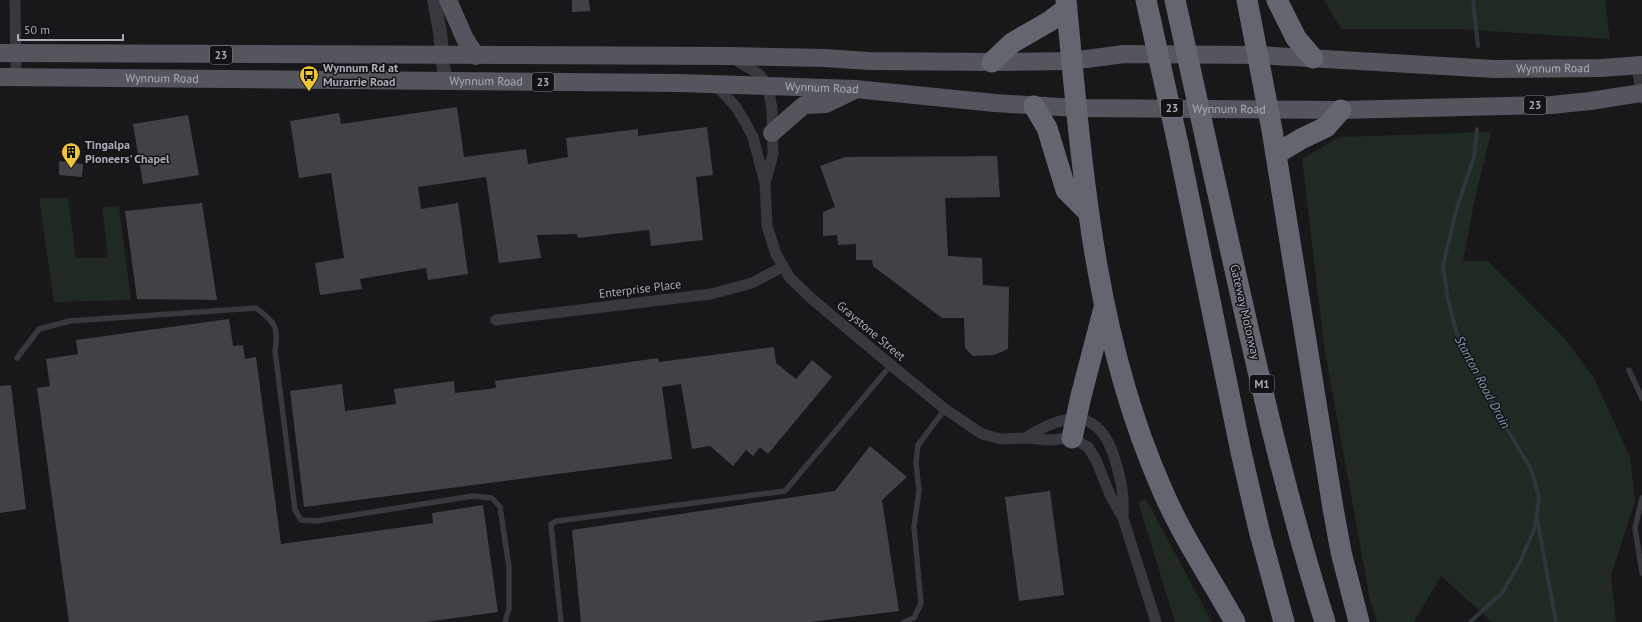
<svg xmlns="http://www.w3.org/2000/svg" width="1642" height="622" font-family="'PT Sans',sans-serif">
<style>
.green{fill:#212923}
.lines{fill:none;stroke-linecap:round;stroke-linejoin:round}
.stream{stroke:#2d353d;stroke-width:4}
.building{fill:#424246}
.service{stroke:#38393e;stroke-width:5.5}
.minor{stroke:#38393e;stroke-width:11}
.tertiary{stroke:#38393e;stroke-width:14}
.primary{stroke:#54555d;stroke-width:18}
.motorway{stroke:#64666f;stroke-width:21}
.motorway-bridge{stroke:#64666f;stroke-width:21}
.labels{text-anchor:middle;stroke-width:3;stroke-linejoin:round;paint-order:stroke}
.shield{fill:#131214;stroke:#7d7e88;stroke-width:1}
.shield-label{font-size:11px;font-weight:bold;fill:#aaadb9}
.poi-label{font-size:12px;font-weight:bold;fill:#aaadb9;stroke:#131214;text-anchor:start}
.street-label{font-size:12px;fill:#aaadb9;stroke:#131214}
.water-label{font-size:13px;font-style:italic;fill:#8197b4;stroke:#131214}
</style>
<rect width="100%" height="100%" fill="#181719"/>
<!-- green -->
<path class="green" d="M 1324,0 L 1605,0 L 1610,39 L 1459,29 L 1341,29 Z
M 1491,132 L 1476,194 L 1463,261 L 1488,261 L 1565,339 L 1594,378 L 1630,457 L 1635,501 L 1611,576 L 1616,622 L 1492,622 L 1441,576 L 1414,622 L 1377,622 L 1370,600 L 1324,346 L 1302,159 L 1339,137 Z
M 39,198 L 68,198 L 76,258 L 108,258 L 102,207 L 119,206 L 131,300 L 54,302 Z
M 1146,499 L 1212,622 L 1175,622 L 1138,502 Z"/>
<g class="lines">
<!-- stream -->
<path class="stream" d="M 1473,0 L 1478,46
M 1537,518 L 1556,622
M 1470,622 L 1502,593 L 1521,560 L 1535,527 L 1539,498 L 1531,469 L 1498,414 L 1457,334 L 1448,300 L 1443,266 L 1457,207 L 1474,157 L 1477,129"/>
</g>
<!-- building -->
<path class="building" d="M 572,0 L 589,0 L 590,11 L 572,12 Z
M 457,107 L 464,157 L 526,149 L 528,164 L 568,157 L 566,138 L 638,129 L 638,136 L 707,127 L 713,175 L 696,177 L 703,240 L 651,246 L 649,230 L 578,238 L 577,234 L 537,235 L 541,258 L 499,263 L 486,177 L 418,187 L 421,209 L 458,203 L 468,274 L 428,280 L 426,268 L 360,279 L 362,289 L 320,295 L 315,263 L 344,258 L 331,173 L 299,178 L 290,121 L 339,113 L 341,124 Z
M 188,115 L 199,175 L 143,184 L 133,124 Z
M 997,156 L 1000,197 L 945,198 L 948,256 L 982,258 L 983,285 L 1009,287 L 1008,349 L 994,355 L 973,356 L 965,348 L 964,318 L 942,318 L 873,266 L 872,260 L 856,260 L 856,244 L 838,245 L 837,235 L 823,236 L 823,212 L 835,207 L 820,166 L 845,157 Z
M 59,161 L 83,164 L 82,177 L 59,175 Z
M 202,203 L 217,300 L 137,299 L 125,211 Z
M 229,319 L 233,346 L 243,345 L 245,359 L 256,357 L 281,544 L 433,523 L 432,513 L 483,505 L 498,612 L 426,622 L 69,622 L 37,388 L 50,386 L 46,359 L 78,354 L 76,340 Z
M 774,347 L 776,363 L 796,379 L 812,360 L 832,377 L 768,454 L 760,447 L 753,456 L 746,450 L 733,466 L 710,446 L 692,449 L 681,384 L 662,387 L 672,459 L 304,507 L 290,391 L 342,384 L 345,411 L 396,404 L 394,389 L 454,381 L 455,393 L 496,388 L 495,381 L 658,358 L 659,362 Z
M 11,385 L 26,509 L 0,513 L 0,386 Z
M 870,446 L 907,477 L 882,500 L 899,611 L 810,622 L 581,622 L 572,530 L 835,491 Z
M 1050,491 L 1064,595 L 1019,601 L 1005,497 Z"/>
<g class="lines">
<!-- service -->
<path class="service" d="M 17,358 L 39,329 L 70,321 L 256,308 C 275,322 279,327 275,351 L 295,510 L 301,520 L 316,521 L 473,496 L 492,498 L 500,507 L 509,567 L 509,609 L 505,622
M 1629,370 L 1642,398
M 1642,498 L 1635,528 L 1642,573
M 561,622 L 551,524 L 557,521 L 785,491 L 891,365
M 904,622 L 914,618 L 921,603 L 914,527 L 919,490 L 916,463 L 918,445 L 945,409"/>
<!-- minor -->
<path class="minor" d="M 15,0 L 16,77
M 734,59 L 759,74 L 768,86 L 772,109 L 773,154 L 765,183
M 1637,65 L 1642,98
M 715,84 L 736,107 L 745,122 L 753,137 L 765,183 L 767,226 L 776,254 L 790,278 L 812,299 L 891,365 L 945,409 L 982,434 L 1001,439 L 1025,438 L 1050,440 L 1072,438 L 1088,447 L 1096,460 L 1110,495 L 1123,518 L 1156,622
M 496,320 L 711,294 L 752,283 L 782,267
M 1025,438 C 1067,411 1101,407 1116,463 C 1122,485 1124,495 1123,517"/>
<!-- tertiary -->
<path class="tertiary" d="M 434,0 L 440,32 L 445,81"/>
<!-- primary -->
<g class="primary">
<path d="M 448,0 L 465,39 L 476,56"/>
<path id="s1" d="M 0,53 L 729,56 L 825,58 L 869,61 L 992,62 L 1071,61 L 1124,54 L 1258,55 L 1494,69 L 1601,68 L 1642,65"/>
<path id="s2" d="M 0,77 L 680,83 L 855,89 L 995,103 L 1076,108 L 1341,110 L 1551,105 L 1590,101 L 1642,93"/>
<path d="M 772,133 L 804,105 L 826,104 L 853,91"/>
</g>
<!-- motorway -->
<path class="motorway" d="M 1066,0 C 1082,166 1093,332 1161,487 C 1181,535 1210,577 1235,622
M 1146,0 L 1150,18
M 1175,0 L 1179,18
M 1247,0 L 1272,130 L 1333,508 L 1341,552 L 1359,622
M 1277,0 L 1296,38 L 1313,58
M 992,62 L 1012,43 L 1050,21 L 1067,8
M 1034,106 L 1047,128 L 1066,190 L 1087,211
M 1178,144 L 1241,452 L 1259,530 L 1284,622
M 1207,145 C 1243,304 1276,466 1325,622
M 1276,154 L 1301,139 L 1326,127 L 1341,110
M 1072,438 L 1081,396 L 1104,308"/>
<!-- motorway-bridge -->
<path class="motorway-bridge" d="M 1150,18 L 1178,144
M 1179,18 L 1207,145"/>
</g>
<!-- icons -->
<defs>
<symbol id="bus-pin" viewBox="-11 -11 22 30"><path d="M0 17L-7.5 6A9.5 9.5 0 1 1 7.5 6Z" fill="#f0c538" stroke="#131214"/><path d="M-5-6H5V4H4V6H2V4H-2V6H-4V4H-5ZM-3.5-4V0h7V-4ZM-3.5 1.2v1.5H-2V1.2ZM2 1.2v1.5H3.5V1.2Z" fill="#111"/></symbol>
<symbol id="building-pin" viewBox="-11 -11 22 30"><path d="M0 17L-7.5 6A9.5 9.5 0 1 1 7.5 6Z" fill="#f0c538" stroke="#131214"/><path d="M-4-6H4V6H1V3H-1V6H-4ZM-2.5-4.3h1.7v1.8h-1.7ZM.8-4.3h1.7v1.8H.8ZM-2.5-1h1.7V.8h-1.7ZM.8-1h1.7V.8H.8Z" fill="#111"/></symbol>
</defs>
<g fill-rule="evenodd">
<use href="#bus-pin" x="298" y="64" width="22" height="30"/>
<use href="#building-pin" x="60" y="141" width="22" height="30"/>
</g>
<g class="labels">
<!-- shield labels -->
<g class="shield">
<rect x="210" y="46" width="22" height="18" rx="3"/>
<rect x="532" y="73" width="22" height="18" rx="3"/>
<rect x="1524" y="96" width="22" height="18" rx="3"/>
<rect x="1161" y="99" width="22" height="18" rx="3"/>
<rect x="1250" y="375" width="24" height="18" rx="3"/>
</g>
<g class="shield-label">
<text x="221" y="59">23</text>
<text x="543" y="86">23</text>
<text x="1535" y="109">23</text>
<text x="1172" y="112">23</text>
<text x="1262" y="388">M1</text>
</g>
<!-- poi labels -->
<g class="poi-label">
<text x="323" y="72">Wynnum Rd at<tspan x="323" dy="14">Murarrie Road</tspan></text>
<text x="85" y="149">Tingalpa<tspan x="85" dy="14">Pioneers' Chapel</tspan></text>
</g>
<!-- street labels -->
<g class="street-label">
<text dy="4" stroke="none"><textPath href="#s1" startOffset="1554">Wynnum Road</textPath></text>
<text dy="4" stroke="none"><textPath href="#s2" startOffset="162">Wynnum Road</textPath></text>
<text dy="4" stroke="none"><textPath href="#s2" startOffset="486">Wynnum Road</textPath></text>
<text dy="4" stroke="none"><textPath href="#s2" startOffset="822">Wynnum Road</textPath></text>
<text dy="4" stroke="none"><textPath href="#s2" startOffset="1230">Wynnum Road</textPath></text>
<text transform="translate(640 289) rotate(-7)" y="4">Enterprise Place</text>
<text transform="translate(1245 312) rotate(77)" y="4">Gateway Motorway</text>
<text transform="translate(871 331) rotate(40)" y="4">Graystone Street</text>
</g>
<!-- water labels -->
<g class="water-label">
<text transform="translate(1483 382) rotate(62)" y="5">Stanton Road Drain</text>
</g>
</g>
<!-- scale -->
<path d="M18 34v6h105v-6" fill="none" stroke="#aaadb9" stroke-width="2"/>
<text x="24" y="34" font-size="12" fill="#aaadb9" stroke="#131214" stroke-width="3" paint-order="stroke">50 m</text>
</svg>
